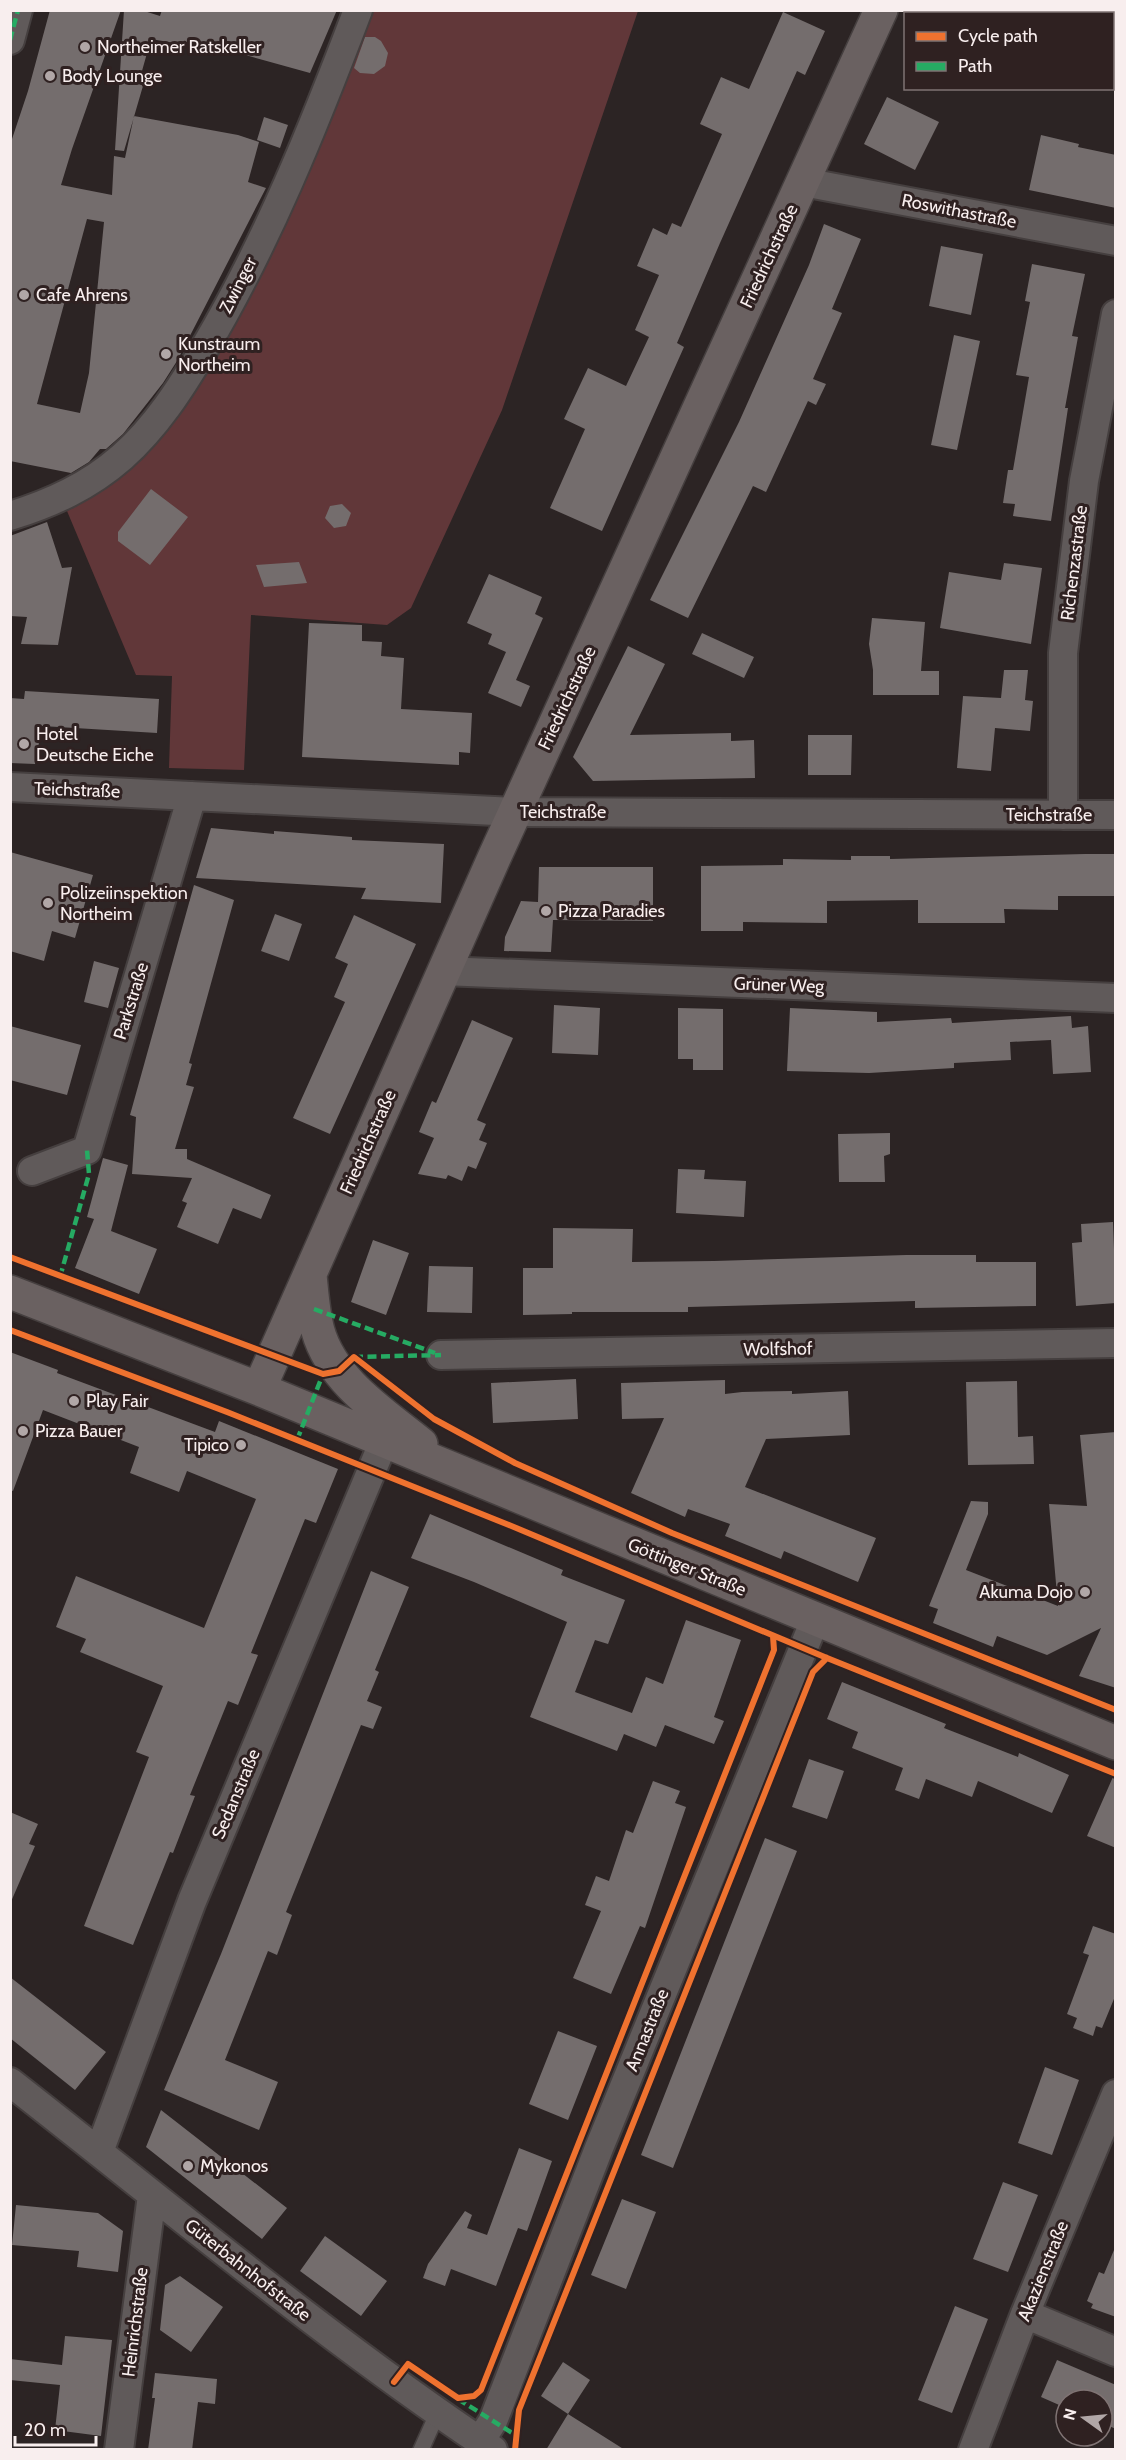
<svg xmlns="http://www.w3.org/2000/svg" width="1126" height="2460" font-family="Cabin,sans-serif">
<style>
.park{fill:#613739}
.building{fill:#746d6d;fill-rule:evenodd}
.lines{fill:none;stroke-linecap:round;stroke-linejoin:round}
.lane-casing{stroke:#453f3f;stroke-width:18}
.street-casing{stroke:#453f3f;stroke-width:32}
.secondary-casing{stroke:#453f3f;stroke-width:36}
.lane{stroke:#605a5a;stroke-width:15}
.street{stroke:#605a5a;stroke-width:28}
.secondary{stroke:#6a6161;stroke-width:33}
.quiet{stroke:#26ab63;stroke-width:4.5;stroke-dasharray:9 4.5;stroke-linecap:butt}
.cycleway-casing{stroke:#2f2121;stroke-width:10}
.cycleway{stroke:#ef722f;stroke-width:6}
.poi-dot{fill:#b1a7a7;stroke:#2f2121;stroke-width:2}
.labels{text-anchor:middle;stroke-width:6;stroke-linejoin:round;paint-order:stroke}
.poi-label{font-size:18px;fill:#f8eeee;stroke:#2f2121;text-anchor:start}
.street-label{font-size:18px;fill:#f8eeee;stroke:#2f2121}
</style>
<rect width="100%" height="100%" fill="#2c2424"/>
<!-- park -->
<path class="park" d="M 370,11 L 638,11 L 502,410 L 411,608 L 387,625 L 251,615 L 244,770 L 169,768 L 172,676 L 136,675 L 67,511 C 100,493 127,474 151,446 Z"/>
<!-- building -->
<path class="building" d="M 50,10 L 121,10 L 72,149 L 61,185 L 112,195 L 114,156 L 125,158 L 134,116 L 238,135 L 259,142 L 248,182 L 266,188 L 177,361 L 163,383 L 123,434 L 106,449 L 100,449 L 89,462 L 71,473 L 10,461 L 10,145 L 28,91 ZM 87,219 L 104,222 L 89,373 L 80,413 L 37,404 Z
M 124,10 L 141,10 L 160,16 L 162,10 L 337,10 L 310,73 L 249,56 L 151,39 L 140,78 L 145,79 L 124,151 L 115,150 Z
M 783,12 L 825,31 L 805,75 L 797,71 L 720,243 L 677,343 L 684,347 L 602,531 L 550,508 L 585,429 L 564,419 L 588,368 L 626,386 L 649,337 L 635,330 L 659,275 L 637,266 L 653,228 L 667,235 L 672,223 L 681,227 L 722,134 L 700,124 L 721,77 L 749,89 Z
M 365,37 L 375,37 L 381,41 L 388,53 L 385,66 L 374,74 L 360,73 L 354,68 Z
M 887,97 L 939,122 L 915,170 L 864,144 Z
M 264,117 L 288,125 L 280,148 L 257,140 Z
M 1041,135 L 1079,144 L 1078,147 L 1116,155 L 1116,208 L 1029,190 Z
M 824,224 L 861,239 L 832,309 L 842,313 L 813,379 L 826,384 L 816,405 L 808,401 L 766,492 L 753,486 L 688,618 L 650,600 L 739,422 L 809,265 Z
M 941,246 L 983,254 L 971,315 L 929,306 Z
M 1032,264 L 1085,274 L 1072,336 L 1078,337 L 1065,408 L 1068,408 L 1051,521 L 1013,516 L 1015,504 L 1003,503 L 1008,470 L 1013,470 L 1029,377 L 1016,375 L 1030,302 L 1025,301 Z
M 954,335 L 980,341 L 957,450 L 931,445 Z
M 151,489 L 188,517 L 150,565 L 118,541 L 118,532 Z
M 342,504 L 351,513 L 346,526 L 334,528 L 325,518 L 330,506 Z
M 47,522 L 62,568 L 72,567 L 58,645 L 21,644 L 27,617 L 10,616 L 10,536 Z
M 299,562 L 307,583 L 264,587 L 256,565 Z
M 1004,563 L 1042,568 L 1031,644 L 940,628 L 949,572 L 1001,580 Z
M 489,574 L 542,597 L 535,614 L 543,618 L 516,680 L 530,686 L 521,707 L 488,693 L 506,652 L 488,644 L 492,634 L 467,623 Z
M 872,618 L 925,622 L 921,671 L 939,671 L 939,695 L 873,695 L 873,670 L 869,644 Z
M 309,623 L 362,625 L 362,641 L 382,642 L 381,656 L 404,658 L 401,709 L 472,713 L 470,753 L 459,752 L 459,765 L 302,757 Z
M 702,633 L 754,657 L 744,678 L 692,654 Z
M 628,646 L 665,664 L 630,735 L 731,733 L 731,741 L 754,740 L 755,778 L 593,781 L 573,757 Z
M 1004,670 L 1028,670 L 1025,700 L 1033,701 L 1030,731 L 995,728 L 991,771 L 957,768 L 963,696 L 1001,698 Z
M 25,691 L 159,699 L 157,733 L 42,726 L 35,764 L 10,763 L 10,698 L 24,699 Z
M 808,735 L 852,735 L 851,775 L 808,775 Z
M 211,828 L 274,834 L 274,831 L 352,837 L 352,840 L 444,844 L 441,903 L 361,899 L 366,888 L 196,878 Z
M 10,852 L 93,875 L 75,938 L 52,931 L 44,961 L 10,951 Z
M 1085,854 L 1116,854 L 1116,896 L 1058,896 L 1058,910 L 1004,909 L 1005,923 L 918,923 L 918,900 L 827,901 L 827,923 L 743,922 L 743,931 L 701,931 L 701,866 L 783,865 L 783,859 L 851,860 L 851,856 L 890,856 L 890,859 Z
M 539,867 L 653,867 L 653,921 L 553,920 L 551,952 L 504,951 L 505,937 L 521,901 L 538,902 Z
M 194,885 L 234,900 L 189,1063 L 192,1064 L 186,1085 L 194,1087 L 175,1149 L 187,1149 L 187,1159 L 271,1195 L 261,1219 L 233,1208 L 218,1244 L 177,1227 L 187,1203 L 182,1201 L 192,1178 L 132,1174 L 136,1117 L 130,1115 Z
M 275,914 L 302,924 L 289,961 L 261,951 Z
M 354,915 L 416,944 L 330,1134 L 293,1118 L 345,1002 L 334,997 L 348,964 L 335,958 Z
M 94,961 L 119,968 L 108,1008 L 84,1002 Z
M 554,1005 L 600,1008 L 598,1055 L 552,1053 Z
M 678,1008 L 723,1009 L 723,1070 L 693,1070 L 693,1059 L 678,1059 Z
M 790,1008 L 877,1012 L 877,1022 L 951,1018 L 952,1023 L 1071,1016 L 1072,1028 L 1088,1026 L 1091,1072 L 1053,1074 L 1051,1040 L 1010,1042 L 1011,1060 L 954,1063 L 954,1068 L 869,1073 L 787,1071 Z
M 472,1020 L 513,1038 L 477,1120 L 486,1124 L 479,1140 L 487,1143 L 476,1169 L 468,1166 L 462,1181 L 448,1175 L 446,1179 L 418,1174 L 434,1138 L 419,1132 L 432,1101 L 436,1103 Z
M 10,1026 L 81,1045 L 67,1095 L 10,1080 Z
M 890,1133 L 890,1154 L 884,1156 L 885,1182 L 839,1182 L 838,1134 Z
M 103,1158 L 128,1165 L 111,1231 L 157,1249 L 139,1294 L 75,1268 L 94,1219 L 87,1217 Z
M 678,1169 L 705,1170 L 704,1179 L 746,1181 L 744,1217 L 676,1213 Z
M 1113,1222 L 1116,1303 L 1076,1306 L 1072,1243 L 1082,1242 L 1081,1224 Z
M 553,1228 L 633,1229 L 632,1262 L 714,1261 L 906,1255 L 976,1255 L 976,1262 L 1036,1262 L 1036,1306 L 915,1308 L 915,1301 L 688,1307 L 688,1312 L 572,1312 L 572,1314 L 523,1315 L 523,1268 L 553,1268 Z
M 373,1240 L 409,1253 L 386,1315 L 351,1302 Z
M 429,1266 L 473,1267 L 472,1313 L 427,1312 Z
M 10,1352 L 58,1370 L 57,1373 L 215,1432 L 219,1421 L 338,1469 L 316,1523 L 305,1519 L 251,1653 L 258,1655 L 238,1705 L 228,1701 L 190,1795 L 195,1796 L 173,1853 L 170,1852 L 133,1945 L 84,1926 L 149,1757 L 136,1752 L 163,1686 L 80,1652 L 86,1639 L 56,1627 L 76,1576 L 204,1628 L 256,1499 L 187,1471 L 179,1492 L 130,1473 L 139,1447 L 43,1410 L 13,1491 L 10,1490 Z
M 576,1379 L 578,1419 L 493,1423 L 491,1383 Z
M 725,1380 L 725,1394 L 742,1392 L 792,1391 L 792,1394 L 848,1391 L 850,1435 L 766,1439 L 745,1487 L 876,1538 L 858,1582 L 784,1551 L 781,1559 L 725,1536 L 730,1524 L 688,1509 L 685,1517 L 631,1493 L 664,1418 L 622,1419 L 621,1383 Z
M 1017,1381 L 1018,1437 L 1033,1436 L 1034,1464 L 968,1465 L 966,1382 Z
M 1116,1432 L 1116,1688 L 1079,1676 L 1101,1628 L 1047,1655 L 997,1636 L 993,1647 L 933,1623 L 938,1609 L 929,1606 L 971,1501 L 988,1502 L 988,1514 L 966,1570 L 1058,1606 L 1049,1504 L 1087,1506 L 1080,1435 Z
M 430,1514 L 563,1570 L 561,1575 L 625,1600 L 608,1644 L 595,1640 L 575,1692 L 632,1713 L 646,1677 L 663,1684 L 686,1620 L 741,1640 L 714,1717 L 724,1721 L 714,1744 L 665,1725 L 656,1747 L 624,1734 L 617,1751 L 530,1717 L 567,1622 L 474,1582 L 411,1558 Z
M 371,1571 L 409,1587 L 375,1670 L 379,1672 L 367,1701 L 382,1707 L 373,1729 L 361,1725 L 286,1912 L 292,1915 L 277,1955 L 268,1951 L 225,2060 L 278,2082 L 259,2130 L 164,2090 L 221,1954 Z
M 842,1682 L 946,1724 L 944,1728 L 1018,1757 L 1019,1753 L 1069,1775 L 1052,1813 L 978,1781 L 972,1797 L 926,1779 L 919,1799 L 895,1790 L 903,1768 L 852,1748 L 858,1732 L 827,1719 Z
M 809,1759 L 844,1771 L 827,1819 L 792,1807 Z
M 1116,1770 L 1116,1848 L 1087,1836 Z
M 653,1781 L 680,1791 L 675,1803 L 686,1807 L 645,1928 L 640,1926 L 611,1994 L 573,1978 L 601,1911 L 585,1905 L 596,1876 L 609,1881 L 626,1830 L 633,1833 Z
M 10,1812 L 38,1824 L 29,1844 L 35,1846 L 10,1904 Z
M 765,1838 L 797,1851 L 673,2168 L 641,2155 Z
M 1093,1926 L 1116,1934 L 1116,1994 L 1102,2028 L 1096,2026 L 1093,2036 L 1073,2028 L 1077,2018 L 1067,2014 L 1089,1955 L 1083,1953 Z
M 10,1977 L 106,2052 L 75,2090 L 10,2038 Z
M 558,2031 L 597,2046 L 568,2120 L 529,2104 Z
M 1045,2067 L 1079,2080 L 1052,2155 L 1018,2143 Z
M 161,2110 L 287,2208 L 262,2239 L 146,2147 Z
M 519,2148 L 552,2161 L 527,2231 L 518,2228 L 496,2286 L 451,2269 L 445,2286 L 423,2278 L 428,2264 L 465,2211 L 472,2215 L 467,2228 L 487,2235 Z
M 1003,2182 L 1038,2195 L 1008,2272 L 973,2259 Z
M 622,2199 L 656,2212 L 626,2289 L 591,2275 Z
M 16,2205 L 98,2213 L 123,2231 L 118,2272 L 77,2267 L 79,2251 L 12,2245 Z
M 325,2236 L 387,2281 L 361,2316 L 300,2271 Z
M 1114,2250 L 1116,2250 L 1116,2317 L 1091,2308 L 1093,2304 L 1087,2301 L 1099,2272 L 1104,2274 Z
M 180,2276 L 223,2307 L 191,2352 L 160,2330 L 165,2285 Z
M 955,2306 L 988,2319 L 952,2413 L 918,2400 Z
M 65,2336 L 112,2340 L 101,2436 L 55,2430 L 60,2385 L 10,2380 L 10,2359 L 62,2365 Z
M 1057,2360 L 1116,2385 L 1116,2429 L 1102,2423 L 1102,2400 L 1066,2400 L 1066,2408 L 1041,2397 Z
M 563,2362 L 590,2380 L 568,2414 L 541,2396 Z
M 155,2373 L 217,2379 L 215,2404 L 198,2402 L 192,2450 L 148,2450 L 155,2398 L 152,2398 Z
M 568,2414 L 625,2450 L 546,2450 Z"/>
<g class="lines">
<defs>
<path id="lane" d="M 421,2450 L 438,2412"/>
<path id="street" d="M 10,40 L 18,10
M 803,182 L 1116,241
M 10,516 C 52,503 89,486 122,457 C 156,427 181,388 204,349 C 267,243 314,126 358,10
M 10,787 L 515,812 L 1116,815
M 1063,815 L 1063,653 L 1084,481 L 1116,314
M 443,971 L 1116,998
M 32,1171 L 87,1150 L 192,796
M 441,1355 L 1116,1343
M 10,2082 C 170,2207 324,2337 493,2450
M 99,2152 L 192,1901 L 384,1441
M 1025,2314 L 1116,2352
M 480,2441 L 493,2421 L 599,2148 L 815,1620
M 119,2450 L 152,2195
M 973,2450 L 1025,2314 L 1116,2094"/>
<path id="secondary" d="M 310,1275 C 312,1294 313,1313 318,1331 C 332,1381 383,1413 421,1444
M 10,1292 L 259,1389 L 1116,1743
M 259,1389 L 494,858 L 881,10"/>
</defs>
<!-- lane casing -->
<use href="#lane" class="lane-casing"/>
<!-- street casing -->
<use href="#street" class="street-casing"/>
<!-- secondary casing -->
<use href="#secondary" class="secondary-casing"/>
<!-- lane -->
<use href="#lane" class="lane"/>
<!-- street -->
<use href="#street" class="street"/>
<!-- secondary -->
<use href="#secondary" class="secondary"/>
<!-- quiet -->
<path class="quiet" d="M 10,40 L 18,10
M 60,1277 L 89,1174 L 87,1150
M 314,1309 L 435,1353
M 354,1357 L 441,1355
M 297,1440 L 323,1374
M 458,2399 L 517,2436"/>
<defs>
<path id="cycleway" d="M 10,1257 L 323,1374 L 339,1371 L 354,1357 L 434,1419 L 515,1463 L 672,1533 L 1116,1710
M 10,1330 L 227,1412 L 509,1525 L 827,1658 L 1116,1774
M 394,2382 L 408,2364 L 458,2398 L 474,2396 L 481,2390 L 774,1650 L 773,1636
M 515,2450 L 519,2410 L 813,1672 L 827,1658"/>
</defs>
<!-- cycleway casing -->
<use href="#cycleway" class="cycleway-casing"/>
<!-- cycleway -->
<use href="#cycleway" class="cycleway"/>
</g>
<!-- markers -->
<g class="poi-dot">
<circle cx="85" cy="47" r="6"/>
<circle cx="50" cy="76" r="6"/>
<circle cx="24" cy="295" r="6"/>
<circle cx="166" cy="354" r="6"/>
<circle cx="24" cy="744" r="6"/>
<circle cx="48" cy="903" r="6"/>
<circle cx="546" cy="911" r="6"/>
<circle cx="74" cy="1401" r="6"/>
<circle cx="23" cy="1431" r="6"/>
<circle cx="241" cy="1445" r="6"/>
<circle cx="1085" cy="1592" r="6"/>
<circle cx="188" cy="2166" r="6"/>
</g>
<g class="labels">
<!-- poi labels -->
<g class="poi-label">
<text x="97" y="53">Northeimer Ratskeller</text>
<text x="62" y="82">Body Lounge</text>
<text x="36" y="301">Cafe Ahrens</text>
<text x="178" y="350">Kunstraum<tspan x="178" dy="21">Northeim</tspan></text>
<text x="36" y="740">Hotel<tspan x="36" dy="21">Deutsche Eiche</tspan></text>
<text x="60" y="899">Polizeiinspektion<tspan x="60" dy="21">Northeim</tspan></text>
<text x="558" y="917">Pizza Paradies</text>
<text x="86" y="1407">Play Fair</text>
<text x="35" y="1437">Pizza Bauer</text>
<text x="229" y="1451" text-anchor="end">Tipico</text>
<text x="1073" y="1598" text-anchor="end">Akuma Dojo</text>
<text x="200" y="2172">Mykonos</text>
</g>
<!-- street labels -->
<g class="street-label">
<text transform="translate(959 211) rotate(11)" y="6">Roswithastraße</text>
<text transform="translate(769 256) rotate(-65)" y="6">Friedrichstraße</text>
<text transform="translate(238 285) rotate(-63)" y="6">Zwinger</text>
<text transform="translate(1074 563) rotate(-83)" y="6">Richenzastraße</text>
<text transform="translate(567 698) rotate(-65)" y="6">Friedrichstraße</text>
<text transform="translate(77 790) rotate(2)" y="6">Teichstraße</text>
<text x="563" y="818">Teichstraße</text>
<text x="1049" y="821">Teichstraße</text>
<text transform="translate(779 985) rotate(2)" y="6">Grüner Weg</text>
<text transform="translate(131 1001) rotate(-73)" y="6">Parkstraße</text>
<text transform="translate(368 1142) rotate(-66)" y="6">Friedrichstraße</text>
<text transform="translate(778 1349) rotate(-1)" y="6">Wolfshof</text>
<text transform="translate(687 1567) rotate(22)" y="6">Göttinger Straße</text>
<text transform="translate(236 1794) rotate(-67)" y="6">Sedanstraße</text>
<text transform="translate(647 2030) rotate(-68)" y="6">Annastraße</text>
<text transform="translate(248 2270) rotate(38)" y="6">Güterbahnhofstraße</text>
<text transform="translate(1043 2271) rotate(-68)" y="6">Akazienstraße</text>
<text transform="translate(135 2322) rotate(-83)" y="6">Heinrichstraße</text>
</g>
</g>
<!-- border -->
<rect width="1126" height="2460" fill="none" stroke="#f8eeee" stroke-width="24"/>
<!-- legend -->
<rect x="904" y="12" width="210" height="78" fill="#2f2121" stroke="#7f7373" stroke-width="1.5"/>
<rect x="916" y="32" width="30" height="9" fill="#ef722f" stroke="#7f7373" stroke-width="1.5"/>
<text x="958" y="42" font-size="18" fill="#f8eeee">Cycle path</text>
<rect x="916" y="62" width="30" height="9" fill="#26ab63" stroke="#7f7373" stroke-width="1.5"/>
<text x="958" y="72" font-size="18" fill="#f8eeee">Path</text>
<!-- north arrow -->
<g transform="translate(1084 2418) rotate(285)"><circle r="28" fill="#2f2121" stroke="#7f7373" stroke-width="1.5"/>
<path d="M0-4.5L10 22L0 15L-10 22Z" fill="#b1a7a7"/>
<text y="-9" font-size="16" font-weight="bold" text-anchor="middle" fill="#f8eeee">N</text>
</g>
<!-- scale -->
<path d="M15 2436v9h81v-9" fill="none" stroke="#f8eeee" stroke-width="3"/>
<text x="24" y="2436" font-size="18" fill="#f8eeee" stroke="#2f2121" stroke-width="4.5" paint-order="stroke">20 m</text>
</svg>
